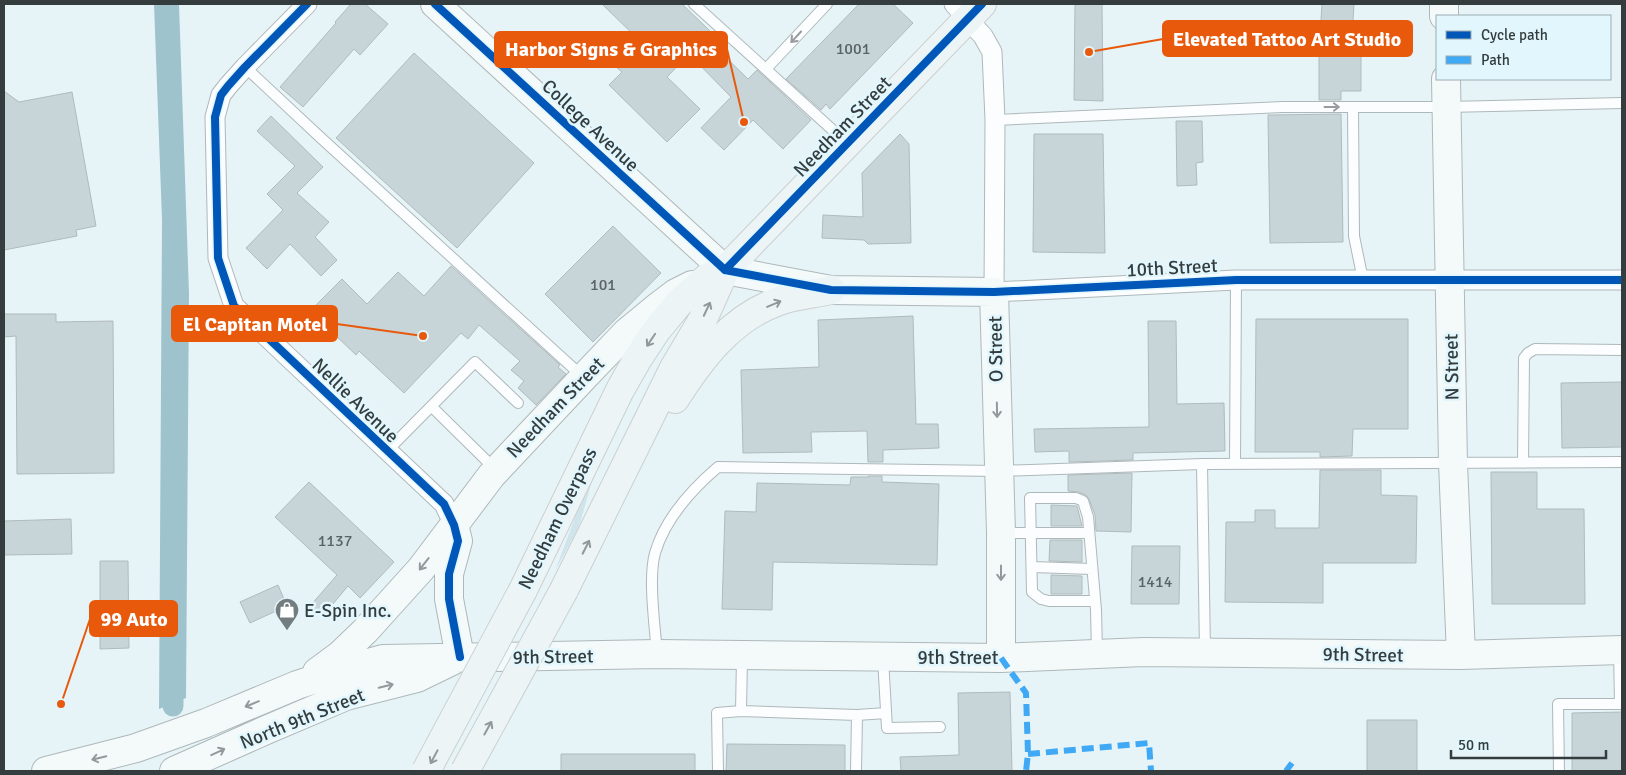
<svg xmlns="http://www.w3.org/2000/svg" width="1626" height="775" font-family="Signika,sans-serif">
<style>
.green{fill:#cfe5eb}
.water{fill:#9fc3cd}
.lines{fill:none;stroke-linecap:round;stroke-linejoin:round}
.canal{stroke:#9fc3cd;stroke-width:21}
.building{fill:#c7d5d9;stroke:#b1babd}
.lane-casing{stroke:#aeb8ba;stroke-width:12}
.street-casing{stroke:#aeb8ba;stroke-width:21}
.secondary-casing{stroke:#aeb8ba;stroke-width:30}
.primary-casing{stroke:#cad0d1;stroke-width:30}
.lane{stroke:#fbfdfe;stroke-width:10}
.street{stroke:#fbfdfe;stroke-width:19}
.secondary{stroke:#f4f9fa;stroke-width:28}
.primary{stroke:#ecf4f6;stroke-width:28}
.primary-bridge-casing{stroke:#cad0d1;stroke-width:30;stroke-linecap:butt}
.primary-bridge{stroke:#ecf4f6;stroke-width:28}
.quiet{stroke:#3fa9f5;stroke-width:6;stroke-dasharray:12 6;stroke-linecap:butt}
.cycleway-casing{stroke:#e1f7fd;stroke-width:11}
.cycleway{stroke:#0057b8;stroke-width:8}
.oneway{stroke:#989c9e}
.oneway2{stroke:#90989a}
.oneway3{stroke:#949a9c}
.labels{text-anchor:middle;stroke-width:5;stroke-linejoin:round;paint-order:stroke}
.number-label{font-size:16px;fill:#596265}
.street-label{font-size:19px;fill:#343c3e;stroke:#e1f7fd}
.poi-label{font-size:19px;fill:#343c3e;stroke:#e1f7fd;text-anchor:start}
.leader{fill:none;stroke:#e8590c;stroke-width:2}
.callout-dot{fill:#e8590c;stroke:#e1f7fd;stroke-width:2}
.callout{fill:#e8590c;stroke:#e8590c;stroke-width:2}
.callout-label{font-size:20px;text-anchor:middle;font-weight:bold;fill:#fff}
</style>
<rect width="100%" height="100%" fill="#e7f4f7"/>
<!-- green -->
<path class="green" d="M 589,480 L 592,481 L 579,527 L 555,571 Z"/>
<!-- water -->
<path class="water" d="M 154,4 L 179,4 L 189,293 L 186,698 L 159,709 L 162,220 Z"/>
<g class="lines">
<!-- canal -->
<path class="canal" d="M 173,706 L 173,674"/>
</g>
<!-- building -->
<path class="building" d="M 351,4 L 365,4 L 388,24 L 360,55 L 354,49 L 303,107 L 280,87 L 336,23 L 335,22 Z
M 602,4 L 682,4 L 710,31 L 705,37 L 748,79 L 757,70 L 811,120 L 783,149 L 753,120 L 724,150 L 701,128 L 731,97 L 689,54 L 667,77 L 700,109 L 667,142 L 609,85 L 622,72 L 616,67 L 641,42 Z
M 859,4 L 893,4 L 913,23 L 830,109 L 826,104 L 821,110 L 786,79 Z
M 1075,4 L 1102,4 L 1103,101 L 1074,100 Z
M 1322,4 L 1354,4 L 1351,51 L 1361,51 L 1361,91 L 1341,91 L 1341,100 L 1319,100 L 1319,51 Z
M 414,53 L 534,163 L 457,248 L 336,138 Z
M 4,91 L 19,102 L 72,92 L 96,226 L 76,230 L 77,236 L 4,250 Z
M 1341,114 L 1343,242 L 1270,243 L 1268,115 Z
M 271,116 L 323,167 L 297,193 L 329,222 L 315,237 L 337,260 L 321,276 L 290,244 L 267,269 L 246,248 L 283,210 L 267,194 L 295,166 L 257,131 Z
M 1176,121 L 1202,121 L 1203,162 L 1196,163 L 1197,185 L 1177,186 Z
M 900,134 L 909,144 L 911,243 L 868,244 L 864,240 L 822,238 L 823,215 L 863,217 L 862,173 Z
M 1034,134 L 1103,134 L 1105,253 L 1033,252 Z
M 613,226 L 661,273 L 593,342 L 545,294 Z
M 451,266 L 560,365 L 558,367 L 566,374 L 536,405 L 518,388 L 524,381 L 511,370 L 520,361 L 479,325 L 468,339 L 461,333 L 404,393 L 359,351 L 356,355 L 310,311 L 342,279 L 367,304 L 398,272 L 424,296 Z
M 4,314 L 56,314 L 56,322 L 113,321 L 114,473 L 17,474 L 16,336 L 4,337 Z
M 913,316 L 916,424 L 938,424 L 939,448 L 883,450 L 883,462 L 868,462 L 867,431 L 811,432 L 812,452 L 743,453 L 741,370 L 819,367 L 818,320 Z
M 1256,319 L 1408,319 L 1408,429 L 1353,429 L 1352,456 L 1320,457 L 1320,452 L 1255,452 Z
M 1148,321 L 1176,321 L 1177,404 L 1224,403 L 1225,451 L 1133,453 L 1133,460 L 1069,462 L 1069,451 L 1035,452 L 1034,429 L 1149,427 Z
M 1622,382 L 1622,447 L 1562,448 L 1561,383 Z
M 1320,470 L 1381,470 L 1381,495 L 1417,496 L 1416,563 L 1323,563 L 1323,603 L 1225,602 L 1226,522 L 1255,522 L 1255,510 L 1275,510 L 1275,528 L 1319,528 Z
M 1491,472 L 1537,472 L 1537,509 L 1584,509 L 1585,604 L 1492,604 Z
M 1132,473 L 1131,532 L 1096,531 L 1095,515 L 1089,499 L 1086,495 L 1079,492 L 1068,491 L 1068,475 Z
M 868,476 L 882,476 L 882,482 L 939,484 L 937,565 L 773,562 L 772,610 L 722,609 L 725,511 L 756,512 L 757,483 L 850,485 L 851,477 L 869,477 Z
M 309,482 L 394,562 L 360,598 L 348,586 L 322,617 L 310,606 L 337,575 L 275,517 Z
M 1051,505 L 1077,506 L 1082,526 L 1051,526 Z
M 71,519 L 72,554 L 4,555 L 4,521 Z
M 1050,540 L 1082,540 L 1082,562 L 1049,561 Z
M 1132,546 L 1180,546 L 1179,604 L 1131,604 Z
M 100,561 L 128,561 L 129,648 L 100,649 Z
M 1051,575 L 1082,576 L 1082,594 L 1051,594 Z
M 278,585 L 287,606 L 250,623 L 240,602 Z
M 1010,692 L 1012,771 L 901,771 L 900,757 L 959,755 L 958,693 Z
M 1622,712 L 1622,771 L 1572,771 L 1572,713 Z
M 1367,720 L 1417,720 L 1417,771 L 1367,771 Z
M 727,744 L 845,745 L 845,771 L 726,771 Z
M 561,754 L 695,754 L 695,771 L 561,771 Z"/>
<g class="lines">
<defs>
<path id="lane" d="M 694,4 L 847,143
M 245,67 L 321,138 L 583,377
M 766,69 L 827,4
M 1353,107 L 1354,236 L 1363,280
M 995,120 L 1283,107 L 1446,107 L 1622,103
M 432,407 L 495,469
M 386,452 L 475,362 L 518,403
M 1523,463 L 1524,358 L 1528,353 L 1535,349 L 1622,350
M 1202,464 L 1205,651
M 1235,464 L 1236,280
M 1002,533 L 1089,533
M 1032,567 L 1092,569
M 1095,601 L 1049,601 L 1041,599 L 1032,592 L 1030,498 L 1076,498 L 1083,501 L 1088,517 L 1096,610 L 1097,653
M 1619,650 L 1620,704
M 657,654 C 655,627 648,578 655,553 C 665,519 691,490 718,467 L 998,471 L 1202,464 L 1622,462
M 742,657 L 741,711 L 857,715 L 886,713
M 883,658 L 887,728 L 940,727
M 718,771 L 717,713 L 741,711
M 856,771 L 857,715
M 1559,771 L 1558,704 L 1622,704"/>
<path id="street" d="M 307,4 L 245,67 L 228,86 L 221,95 L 215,117 L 218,258 L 234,306 L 444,504 L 454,525
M 954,4 L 983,36 L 992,52 L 995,120 L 994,292 L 1236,280 L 1622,280"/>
<path id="secondary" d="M 435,4 L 725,270 L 831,290 L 994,292 L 1001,533 L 1001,658
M 1444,4 L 1444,16
M 1446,79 L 1453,463 L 1461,655
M 454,525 L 458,541 L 449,574 L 449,599 L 460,657
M 317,672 L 340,655 L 365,631 L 421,569 L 491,476 L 584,377 L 627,332 L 655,309 L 676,293 L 692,285
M 46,771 L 136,748 L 206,723 L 297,685 L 343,670 L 383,659 L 657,654 L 1001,658 L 1144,652 L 1461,655 L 1622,650
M 174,771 L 266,730 L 346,696 L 417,678 L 452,661"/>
<path id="primary" d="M 675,399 C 701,358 731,318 779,301 C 795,295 814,294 831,290
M 523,590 L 620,390 L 637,360 L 656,331 L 679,303 L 707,278 L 725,270 L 982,4
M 564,590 L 674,368 L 703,319 L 725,270"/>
</defs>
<!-- lane casing -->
<use href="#lane" class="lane-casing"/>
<!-- street casing -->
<use href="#street" class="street-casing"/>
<!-- secondary casing -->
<use href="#secondary" class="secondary-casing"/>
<!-- primary casing -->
<use href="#primary" class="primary-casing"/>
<!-- lane -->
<use href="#lane" class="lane"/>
<!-- street -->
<use href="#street" class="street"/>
<!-- secondary -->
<use href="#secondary" class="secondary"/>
<!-- primary -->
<use href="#primary" class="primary"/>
<defs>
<path id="primary-bridge" d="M 426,771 L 523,590
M 465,771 L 564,590"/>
</defs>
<!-- primary-bridge casing -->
<use href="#primary-bridge" class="primary-bridge-casing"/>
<!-- primary-bridge -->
<use href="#primary-bridge" class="primary-bridge"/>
<!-- quiet -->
<path class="quiet" d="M 1001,658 L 1026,693 L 1028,754 L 1026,771
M 1028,754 L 1149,743 L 1151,771
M 1286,771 L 1292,763"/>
<defs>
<path id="cycleway" d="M 307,4 L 245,67 L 228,86 L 221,95 L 215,117 L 218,258 L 234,306 L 444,504 L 454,525 L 458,541 L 449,574 L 449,599 L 460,657
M 435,4 L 725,270
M 725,270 L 831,290 L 994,292 L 1236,280 L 1622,280
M 725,270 L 982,4"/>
</defs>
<!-- cycleway casing -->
<use href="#cycleway" class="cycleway-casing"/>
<!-- cycleway -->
<use href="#cycleway" class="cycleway"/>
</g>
<!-- one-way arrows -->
<defs><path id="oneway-shaft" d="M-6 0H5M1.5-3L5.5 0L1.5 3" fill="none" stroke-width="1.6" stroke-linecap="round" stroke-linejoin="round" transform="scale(1.25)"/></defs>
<g class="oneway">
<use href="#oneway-shaft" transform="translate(796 37) rotate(133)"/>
<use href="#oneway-shaft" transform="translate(1332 107)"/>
</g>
<g class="oneway2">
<use href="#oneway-shaft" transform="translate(774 304) rotate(-23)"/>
<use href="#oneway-shaft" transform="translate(707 309) rotate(-65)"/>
<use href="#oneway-shaft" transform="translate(651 340) rotate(124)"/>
<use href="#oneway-shaft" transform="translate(586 547) rotate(-63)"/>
<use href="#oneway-shaft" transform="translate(488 728) rotate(-61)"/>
<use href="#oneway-shaft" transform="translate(434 757) rotate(118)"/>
</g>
<g class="oneway3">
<use href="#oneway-shaft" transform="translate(997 410) rotate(89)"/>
<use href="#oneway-shaft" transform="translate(424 564) rotate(128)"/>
<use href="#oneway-shaft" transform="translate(1001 573) rotate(90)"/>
<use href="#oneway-shaft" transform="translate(386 686) rotate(-14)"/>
<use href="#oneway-shaft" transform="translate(252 704) rotate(158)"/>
<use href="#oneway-shaft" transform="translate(218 752) rotate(-25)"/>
<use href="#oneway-shaft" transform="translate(99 758) rotate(166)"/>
</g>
<!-- icons -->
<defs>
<symbol id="shop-pin" viewBox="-11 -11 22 30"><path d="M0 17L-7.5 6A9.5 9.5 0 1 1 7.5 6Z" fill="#737c7f" stroke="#e1f7fd"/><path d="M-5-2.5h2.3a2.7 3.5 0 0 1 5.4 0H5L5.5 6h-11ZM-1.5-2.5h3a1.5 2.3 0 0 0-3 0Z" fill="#fff"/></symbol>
</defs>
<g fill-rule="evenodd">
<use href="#shop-pin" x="273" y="596" width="28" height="38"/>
</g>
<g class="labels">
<!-- number labels -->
<g class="number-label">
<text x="853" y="54">1001</text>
<text x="603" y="290">101</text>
<text x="335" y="546">1137</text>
<text x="1155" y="587">1414</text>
</g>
<!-- street labels -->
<g class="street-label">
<text transform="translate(591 125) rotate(43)" y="7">College Avenue</text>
<text transform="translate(842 126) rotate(-46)" y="7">Needham Street</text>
<text transform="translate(1172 267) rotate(-3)" y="7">10th Street</text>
<text transform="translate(995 349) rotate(-91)" y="7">O Street</text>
<text transform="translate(1451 367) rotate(-91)" y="7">N Street</text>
<text transform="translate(356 400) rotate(44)" y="7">Nellie Avenue</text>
<text transform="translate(555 407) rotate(-46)" y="7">Needham Street</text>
<text transform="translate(557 518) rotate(-64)" y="7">Needham Overpass</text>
<text transform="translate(1363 654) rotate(1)" y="7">9th Street</text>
<text transform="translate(553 656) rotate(-1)" y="7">9th Street</text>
<text x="958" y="664">9th Street</text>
<text transform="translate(302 718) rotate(-22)" y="7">North 9th Street</text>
</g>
<!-- poi labels -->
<g class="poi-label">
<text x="304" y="617">E-Spin Inc.</text>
</g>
</g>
<!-- callouts -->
<path class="leader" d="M1089 52L1163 39M744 122L727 49M423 336L337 324M61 704L90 619"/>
<g class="callout-dot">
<circle cx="1089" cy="52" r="5"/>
<circle cx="744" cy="122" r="5"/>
<circle cx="423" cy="336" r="5"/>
<circle cx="61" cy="704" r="5"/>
</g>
<g class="callout">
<rect x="1163" y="21" width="249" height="35" rx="5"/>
<rect x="495" y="32" width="232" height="35" rx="5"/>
<rect x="172" y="306" width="165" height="35" rx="5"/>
<rect x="90" y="601" width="87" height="35" rx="5"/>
</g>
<g class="callout-label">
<text x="1287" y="46">Elevated Tattoo Art Studio</text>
<text x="611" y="56">Harbor Signs &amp; Graphics</text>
<text x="255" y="331">El Capitan Motel</text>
<text x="134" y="626">99 Auto</text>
</g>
<!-- border -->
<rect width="1626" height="775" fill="none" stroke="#343c3e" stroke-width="10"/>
<!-- legend -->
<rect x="1436" y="15" width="175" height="65" fill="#e1f7fd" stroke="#9cacb1"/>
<rect x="1446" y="31" width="25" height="8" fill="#0057b8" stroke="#9cacb1"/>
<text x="1481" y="40" font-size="15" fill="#343c3e">Cycle path</text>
<rect x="1446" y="56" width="25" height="8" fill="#3fa9f5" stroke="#9cacb1"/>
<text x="1481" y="65" font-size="15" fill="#343c3e">Path</text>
<!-- scale -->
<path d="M1451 750v8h155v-8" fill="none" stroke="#343c3e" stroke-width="2.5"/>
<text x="1458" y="750" font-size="15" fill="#343c3e" stroke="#e1f7fd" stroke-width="4" paint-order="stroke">50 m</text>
</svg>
